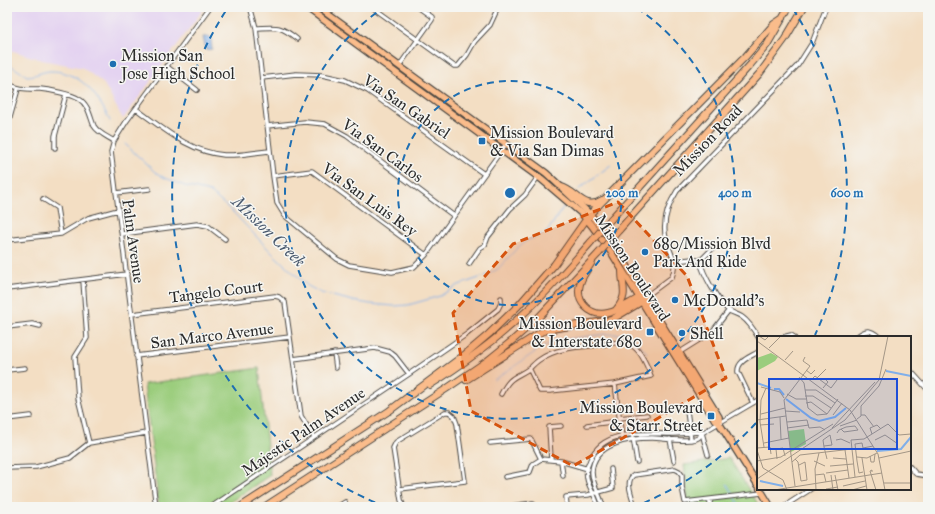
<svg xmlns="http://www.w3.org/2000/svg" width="935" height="514" font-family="'IM FELL Great Primer',serif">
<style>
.built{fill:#e4d3f1}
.green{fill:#9bcd7d;stroke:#637c54}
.water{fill:#80afea;stroke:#566d8a}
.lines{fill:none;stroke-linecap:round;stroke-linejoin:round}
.stream{stroke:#80afea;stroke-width:1}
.street-casing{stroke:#494642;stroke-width:5.5}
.primary-casing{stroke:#494642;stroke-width:8}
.highway-casing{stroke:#494642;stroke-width:8}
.street{stroke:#fff;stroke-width:3.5}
.primary{stroke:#fabc8b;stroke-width:5.5}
.highway{stroke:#fabc8b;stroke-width:6}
.highway-bridge-casing{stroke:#494642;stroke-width:8;stroke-linecap:butt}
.highway-bridge{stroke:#fabc8b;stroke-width:6}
.marked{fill:#d5540f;fill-opacity:0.2;stroke:#d5540f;stroke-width:3;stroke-dasharray:8 5;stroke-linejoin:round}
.ring{fill:none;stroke:#1f6fb2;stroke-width:2;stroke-dasharray:7 5}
.poi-dot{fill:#1f6fb2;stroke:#f6f6f2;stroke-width:1.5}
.labels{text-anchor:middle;stroke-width:3;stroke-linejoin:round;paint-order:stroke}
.poi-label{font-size:16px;fill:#2b2b2b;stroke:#f6f6f2;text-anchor:start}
.street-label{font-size:16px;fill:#2b2b2b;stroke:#f6f6f2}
.water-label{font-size:17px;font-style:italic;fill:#49596e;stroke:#f6f6f2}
.inset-river{fill:none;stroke:#80afea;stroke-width:2}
.inset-road{fill:none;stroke:#a39686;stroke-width:1}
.view{fill:#1d4ed8;fill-opacity:0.15;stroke:#1d4ed8;stroke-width:2}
.inset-edge{fill:none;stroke:#2b2b2b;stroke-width:2}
.centre{fill:#1f6fb2;stroke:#f6f6f2;stroke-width:2}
.ring-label{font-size:12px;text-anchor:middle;font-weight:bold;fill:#1f6fb2;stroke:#f6f6f2;stroke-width:3;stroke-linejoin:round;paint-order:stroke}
</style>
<rect width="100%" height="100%" fill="#f6f6f2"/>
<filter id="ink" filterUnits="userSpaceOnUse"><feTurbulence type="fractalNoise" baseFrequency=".025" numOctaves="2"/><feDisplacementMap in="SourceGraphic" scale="8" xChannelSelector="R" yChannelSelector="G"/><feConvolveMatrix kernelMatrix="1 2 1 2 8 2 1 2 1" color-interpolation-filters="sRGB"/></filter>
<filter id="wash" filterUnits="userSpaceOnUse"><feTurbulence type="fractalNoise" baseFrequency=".012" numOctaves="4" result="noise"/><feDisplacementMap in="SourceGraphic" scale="16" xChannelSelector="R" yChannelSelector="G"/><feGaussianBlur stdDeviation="0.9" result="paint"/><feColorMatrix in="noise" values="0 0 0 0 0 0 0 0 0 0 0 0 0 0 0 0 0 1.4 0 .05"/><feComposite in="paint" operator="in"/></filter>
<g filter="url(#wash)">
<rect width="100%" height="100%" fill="#f3dec3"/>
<!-- built -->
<path class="built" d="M 7,7 L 205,7 L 123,119 L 104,84 L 83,68 L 42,60 L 7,49 Z"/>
<!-- green -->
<path class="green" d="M 259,368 L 270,475 L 223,507 L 159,507 L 144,384 Z
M 729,458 L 760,507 L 684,507 L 688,502 L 684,465 Z"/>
<!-- water -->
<path class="water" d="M 203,37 L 211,37 L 212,49 L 206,50 Z"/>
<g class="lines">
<!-- stream -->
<path class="stream" d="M 7,63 L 27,76 C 35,76 41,72 49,71 C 80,70 98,95 110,121
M 125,144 L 155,172 L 163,177 L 185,186 L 210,192 L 234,213 L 273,254 L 308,286 L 321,293 L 353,301 L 370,304 L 394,306 L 408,305 L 440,296 L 456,286 L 485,276 L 498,269 L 518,247 L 526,241 L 547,232 L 564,206
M 579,189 L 612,164
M 494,380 L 544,346 L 559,340 L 606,334 L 621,334 L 634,339 L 647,353
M 727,484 L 733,494
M 735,497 L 740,507"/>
</g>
</g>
<g filter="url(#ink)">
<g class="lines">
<defs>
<path id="street" d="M 248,7 L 251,10 L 256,28 L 273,176 L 277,203 L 285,216 L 337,259 L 349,265 L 392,272 L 414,267 L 426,255 L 506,144
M 372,7 L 454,66 L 458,66 L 467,55 L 475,41 L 490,25 L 496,12
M 256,28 C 277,27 280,25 297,39
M 166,66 L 197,90
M 399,66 L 432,20 L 432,17 L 418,7
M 262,78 L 296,74 L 322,75 L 345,80 L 368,91 L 484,174
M 7,83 C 18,90 28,89 40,89 C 50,90 71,94 79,99 C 89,105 90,117 94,126 C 98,133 108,137 114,141
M 136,109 C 163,128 189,152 224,155 C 239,156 255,152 270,151
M 267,126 L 305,122 L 325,124 L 347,136 L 454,216
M 7,128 L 18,89
M 55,148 L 55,136 L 66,94
M 273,176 L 312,171 L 426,255
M 116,193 L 149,189
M 43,199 L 57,208 L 61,234
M 122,234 L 197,224 L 208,226 L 225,239
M 7,240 L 61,234 L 88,218 L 118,210
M 674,261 L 693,259 L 700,261 C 703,274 718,301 728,310 C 732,313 738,314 742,317 C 749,322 754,330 758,337
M 700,261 L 712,249
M 469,264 L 480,248 L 485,245 L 488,237 L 510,209 L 525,195 L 538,177
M 83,280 L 87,338 L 75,357 L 78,398 L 89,443
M 7,289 L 127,274
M 645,297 L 672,277 C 678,262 670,253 666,239 C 662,222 668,205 677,191 L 798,65 L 812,43 L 826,7
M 132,314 L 275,296 L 279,297 L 285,302 L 293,359 L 375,348 L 390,352 L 395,356 L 409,374
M 7,327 L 32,324 L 40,326
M 783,337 L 791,335 L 794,337
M 856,337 C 865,330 870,328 879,337
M 680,352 L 712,332 L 729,310
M 334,353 L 336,368
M 136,356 L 290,337
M 293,359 L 301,416 L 314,437
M 7,370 L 25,368
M 910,370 L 928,390
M 615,384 L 622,438
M 501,394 C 511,375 514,379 530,368 C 533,365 536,362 539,360 C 557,347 580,347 601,345 C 612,343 624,340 634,347 C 641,352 648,368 651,376 L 615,384 L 550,391 L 540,391 L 529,368
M 753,403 L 738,372 C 737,361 750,357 758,352
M 687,411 L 691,440
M 619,418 L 647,415
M 7,419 L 31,416
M 587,425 L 619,421
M 702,433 L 708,455
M 633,437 L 637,462
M 670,439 L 674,461
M 490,443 L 531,439 L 541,459
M 541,459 L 561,461 L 588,469
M 551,459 L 549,427 L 561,426
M 561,461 L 563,476
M 910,467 L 916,474 L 928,476
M 7,468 L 36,467 L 70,458 L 89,443 L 146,433
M 505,477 L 530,472 L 533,464 L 541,459
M 400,489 L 465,481 L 457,424 L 454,416 L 449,412 L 445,412 L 396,442 L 393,448 L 401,500 L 404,507
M 7,497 L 8,497 L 9,507
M 511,506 L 533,503 L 534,507
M 567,506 L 566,497 L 588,495 L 613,488 L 611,469
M 97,507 L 107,506 L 106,507
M 156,507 L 111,152 L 114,141 L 126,122 L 210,7
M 211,507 L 409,374 L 467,334 L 498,309 L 501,303 L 501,298
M 337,507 L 345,502
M 598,507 C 596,494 584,483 587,469 C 587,466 589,463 590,460 C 603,429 641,434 669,434 C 679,434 688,433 697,432 L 702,433
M 603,507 C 601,495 592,485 592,472 C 593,443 630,438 652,438 C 662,438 690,443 698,438 C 700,437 700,435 702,433 L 758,400
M 635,507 C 633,498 624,481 634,475 L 675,469 L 679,471 L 682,475 L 682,487 L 685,502 L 762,493
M 710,507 L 710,500
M 783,507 L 811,489"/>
<path id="primary" d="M 306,7 L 541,179 L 582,214 L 592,226 L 611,252 L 715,420 L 719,423 L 758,485
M 318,7 L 546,173 L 590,214 L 617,248 L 645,297 L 719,417 L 719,423
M 760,489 L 771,507"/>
<path id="highway" d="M 561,187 C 576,190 584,212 602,200
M 611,219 L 751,64 L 767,45 L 789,7
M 619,230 L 760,73 L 785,39 L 804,7
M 592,262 C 588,269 582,276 580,284 C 575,302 590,317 608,313 C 619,311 629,303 639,298
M 616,310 C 629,294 622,288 622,271
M 466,380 L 541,332 L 551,329 L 611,320 L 641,302
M 430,385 C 463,364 494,342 522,315 C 547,293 569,267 591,242
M 389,411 L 463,356 L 489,334 L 518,306 L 554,265 L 590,214 L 745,57 L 774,24 L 783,18
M 240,507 L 392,409
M 264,507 L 446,389 L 487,361 L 513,340 L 538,318 L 599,253"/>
</defs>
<!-- street casing -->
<use href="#street" class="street-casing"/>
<!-- primary casing -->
<use href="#primary" class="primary-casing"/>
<!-- highway casing -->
<use href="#highway" class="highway-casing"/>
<!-- street -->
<use href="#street" class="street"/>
<!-- primary -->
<use href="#primary" class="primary"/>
<!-- highway -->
<use href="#highway" class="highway"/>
<defs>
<path id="highway-bridge" d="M 591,242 L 611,219
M 599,253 L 619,230"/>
</defs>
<!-- highway-bridge casing -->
<use href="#highway-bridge" class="highway-bridge-casing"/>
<!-- highway-bridge -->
<use href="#highway-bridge" class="highway-bridge"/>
</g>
</g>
<!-- marked area -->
<path class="marked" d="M 618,202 L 687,276 L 726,378 L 655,420 L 573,466 L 471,411 L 453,313 L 513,244 Z"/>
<!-- distance rings -->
<g class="ring">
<circle cx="510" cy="193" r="112"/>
<path d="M637 8A225 225 0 1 1 383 8"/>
<path d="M756 423A337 337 0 0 1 634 507M386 507A337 337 0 0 1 227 9M793 9A337 337 0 0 1 815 335"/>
</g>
<!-- markers -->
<g class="poi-dot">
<circle cx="113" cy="64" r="4"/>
<rect x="478" y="137" width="8" height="8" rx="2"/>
<circle cx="645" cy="252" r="4"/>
<circle cx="675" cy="300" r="4"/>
<rect x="646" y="328" width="8" height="8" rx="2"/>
<circle cx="682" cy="333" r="4"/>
<rect x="707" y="412" width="8" height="8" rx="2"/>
</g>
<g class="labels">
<!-- poi labels -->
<g class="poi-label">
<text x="121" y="61">Mission San<tspan x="121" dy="18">Jose High School</tspan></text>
<text x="490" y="138">Mission Boulevard<tspan x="490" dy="18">&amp; Via San Dimas</tspan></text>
<text x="653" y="249">680/Mission Blvd<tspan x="653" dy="18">Park And Ride</tspan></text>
<text x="683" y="306">McDonald's</text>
<text x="642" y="329" text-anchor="end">Mission Boulevard<tspan x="642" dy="18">&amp; Interstate 680</tspan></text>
<text x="690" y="339">Shell</text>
<text x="703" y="413" text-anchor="end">Mission Boulevard<tspan x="703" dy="18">&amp; Starr Street</tspan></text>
</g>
<!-- street labels -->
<g class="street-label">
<text transform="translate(407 106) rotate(34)" y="6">Via San Gabriel</text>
<text transform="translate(707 140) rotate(-46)" y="6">Mission Road</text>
<text transform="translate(383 150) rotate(36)" y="6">Via San Carlos</text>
<text transform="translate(370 199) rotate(36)" y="6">Via San Luis Rey</text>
<text transform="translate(134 241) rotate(82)" y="6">Palm Avenue</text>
<text transform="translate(633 267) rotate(57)" y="6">Mission Boulevard</text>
<text transform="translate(216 291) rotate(-7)" y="6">Tangelo Court</text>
<text transform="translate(212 335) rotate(-7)" y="6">San Marco Avenue</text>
<text transform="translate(303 431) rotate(-34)" y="6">Majestic Palm Avenue</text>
</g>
<!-- water labels -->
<g class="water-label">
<text transform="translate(269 231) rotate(44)" y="6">Mission Creek</text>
</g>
</g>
<!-- overview -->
<g transform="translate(757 336)">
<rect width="154" height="154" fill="#f3dec3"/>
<path d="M 14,17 L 21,21 L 18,25 L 0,35 L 0,22 ZM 47,93 L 49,108 L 34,116 L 31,95 Z" fill="#9bcd7d"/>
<path class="inset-river" d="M 129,35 L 154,40M 0,47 L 14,52M 17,53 L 22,53 L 27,59M 29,63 L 54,82 L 62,85 L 78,81 L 89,72M 120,115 L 144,113 L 154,101M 3,145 L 26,150"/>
<path class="inset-road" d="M 2,0 L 8,4 L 12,0M 0,5 L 93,74 L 121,118 L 128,154M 12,12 L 24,0M 28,24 L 36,15M 49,34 L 54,38 L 58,34M 42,41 L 47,47 L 51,72 L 60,79 L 70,78M 60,42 L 69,33M 55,43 L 58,40 L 74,52 L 80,44M 4,51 L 23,56 L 27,62M 66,52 L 71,46 L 68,43M 48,54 L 59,54 L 78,67M 30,58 L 39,63 L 49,63M 48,60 L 56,60 L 74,72M 49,67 L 54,66 L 70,78M 28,75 L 43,76M 4,78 L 28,72M 70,78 L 81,63M 76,79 L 85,67M 104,79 L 108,79 L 117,91M 23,81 L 24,103M 100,83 L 104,80 L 104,70 L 122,50 L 129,33M 0,84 L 29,80M 30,86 L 50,84 L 52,92 L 63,91 L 68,94M 3,89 L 17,88M 83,90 L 100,84M 30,92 L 52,89M 75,92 L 118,46M 80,97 L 82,94 L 89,91 L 98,90 L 101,94 L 87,96 L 84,93M 115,98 L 113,92 L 120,89 L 124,93M 79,104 L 84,103 L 93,107M 118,104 L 128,99 L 141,108M 7,107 L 32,102M 67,110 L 75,109 L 73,99 L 66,104 L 67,111 L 70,123M 7,111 L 3,86 L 4,64 L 9,52M 0,112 L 13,111 L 14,118M 0,114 L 6,132 L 26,144 L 30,154M 88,114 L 92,142M 33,115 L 76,88M 113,120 L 114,126 L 117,126 L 118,118M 100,121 L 110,122 L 120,117M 76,122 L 89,123M 105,122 L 110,154M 122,122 L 154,115M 20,123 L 19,113 L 26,112 L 28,120M 38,123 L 41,126 L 44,145 L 50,144 L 48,126 L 42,129M 0,125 L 24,121 L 33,115M 57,125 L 68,130M 100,125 L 98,108 L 105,107 L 106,112 L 116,110M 100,125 L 102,137 L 106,136M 35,126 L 43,119 L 95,113M 73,130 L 96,128M 115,136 L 115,134 L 113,135 L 119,154M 69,137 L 91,134M 58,139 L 67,138 L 69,146M 74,139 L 76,154M 78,139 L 81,154M 98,141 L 94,104 L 107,103 L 131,88 L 142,99 L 154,98M 0,143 L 88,84 L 122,44 L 131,0M 127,147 L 154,147M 38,150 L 27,64 L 53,30 L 46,25 L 48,21M 86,150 L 108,145M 30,152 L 125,137M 69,153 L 81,151M 17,154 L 30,152M 59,154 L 58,133 L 62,117M 95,154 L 109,150"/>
<path class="view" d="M 12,43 L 140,43 L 140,113 L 12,113 Z"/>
<rect width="154" height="154" class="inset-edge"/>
</g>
<circle cx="510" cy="193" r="6" class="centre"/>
<g class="ring-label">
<text x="622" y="197">200 m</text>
<text x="735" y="197">400 m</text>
<text x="847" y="197">600 m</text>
</g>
<!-- margin -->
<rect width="935" height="514" fill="none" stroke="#f6f6f2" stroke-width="24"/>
</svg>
